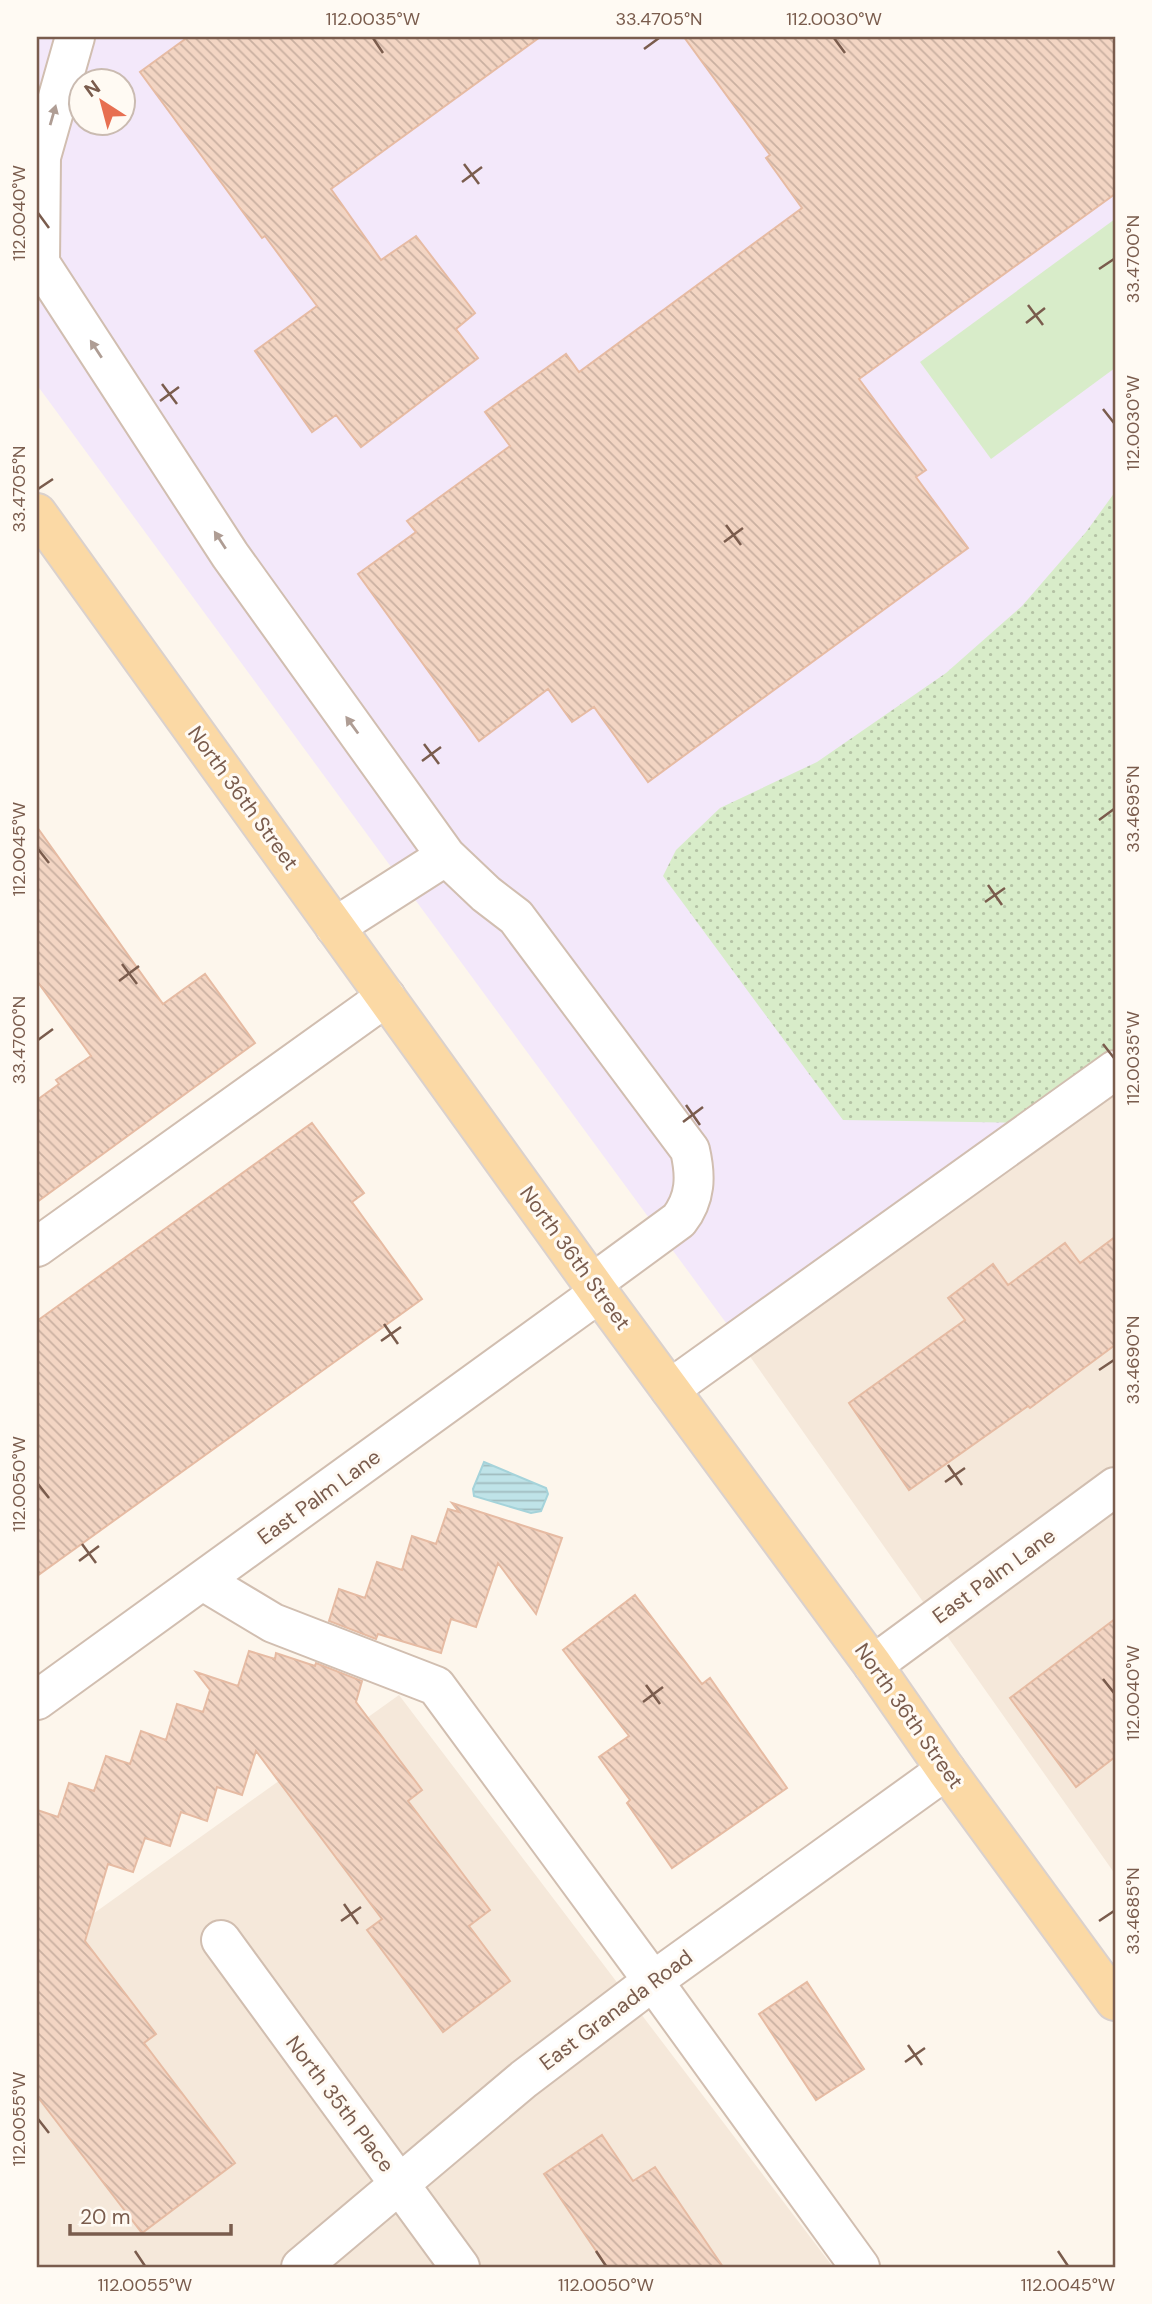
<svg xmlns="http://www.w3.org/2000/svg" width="1152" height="2304" font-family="'DM Sans',sans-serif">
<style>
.residential{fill:#f5e8da}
.education{fill:#f3e8fa;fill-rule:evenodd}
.grass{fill:url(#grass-dots)}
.garden{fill:#d8ecc9}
.water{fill:url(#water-rules);stroke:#a5d3da;stroke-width:2}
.building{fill:url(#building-back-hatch);stroke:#e6bba3;stroke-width:2}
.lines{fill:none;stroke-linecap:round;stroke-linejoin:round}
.minor-casing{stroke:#d1beb0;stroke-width:42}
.major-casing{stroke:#dad1cd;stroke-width:42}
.minor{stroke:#fff;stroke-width:38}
.major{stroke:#fbd9a5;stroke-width:38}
.oneway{fill:#af9d94}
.ticks{fill:none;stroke:#7a5c4d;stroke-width:2.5}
.labels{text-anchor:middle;stroke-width:6;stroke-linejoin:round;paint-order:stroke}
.street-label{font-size:21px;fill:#7a5c4d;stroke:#fffaf3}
.neatline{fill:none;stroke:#7a5c4d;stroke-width:2.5}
.ticks-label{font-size:18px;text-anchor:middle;fill:#7a5c4d}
</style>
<defs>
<pattern id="grass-dots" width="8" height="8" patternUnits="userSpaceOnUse" patternTransform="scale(1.75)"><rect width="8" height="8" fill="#d8ecc9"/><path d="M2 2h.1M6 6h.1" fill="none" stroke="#b4c2a5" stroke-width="1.8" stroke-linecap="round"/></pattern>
<pattern id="water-rules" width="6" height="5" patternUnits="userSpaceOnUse" patternTransform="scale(1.75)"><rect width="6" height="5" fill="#bfe3e8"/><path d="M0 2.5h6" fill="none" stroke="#a0bbbe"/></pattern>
<pattern id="building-back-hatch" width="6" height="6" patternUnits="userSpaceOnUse" patternTransform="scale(1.75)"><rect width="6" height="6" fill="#f3d5c3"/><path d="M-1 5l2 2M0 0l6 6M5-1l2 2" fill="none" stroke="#cab0a1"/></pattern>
</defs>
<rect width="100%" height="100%" fill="#fdf6ec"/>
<!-- residential -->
<path class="residential" d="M 1115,1068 L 1115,1874 L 732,1331 Z
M 399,1695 L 833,2267 L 37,2267 L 37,1954 Z"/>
<!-- education -->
<path class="education" d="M 37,37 L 1115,37 L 1115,1055 L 732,1331 L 37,385 ZM 80,80 L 122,80 L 122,122 L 80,122 Z"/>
<!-- grass -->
<path class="grass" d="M 1115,492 L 1115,1068 L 1041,1123 L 843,1120 L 663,876 L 676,850 L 720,808 L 817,762 L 946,673 L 1022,606 L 1086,532 Z"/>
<!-- garden -->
<path class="garden" d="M 1115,219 L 1115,368 L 991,459 L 920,362 Z"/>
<!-- water -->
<path class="water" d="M 484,1462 L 546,1488 L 548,1494 L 541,1511 L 531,1513 L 474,1496 L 473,1489 Z"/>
<!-- building -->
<path class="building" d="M 188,37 L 540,37 L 331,189 L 381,260 L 416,236 L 475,313 L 456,329 L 478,358 L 361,447 L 336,415 L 312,432 L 255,351 L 317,306 L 265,236 L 262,238 L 140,72 Z
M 684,37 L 1115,37 L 1115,194 L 859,379 L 926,470 L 916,477 L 968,548 L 648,782 L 594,707 L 572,722 L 548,689 L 479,741 L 358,574 L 416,532 L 407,521 L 510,446 L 485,412 L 566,354 L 579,372 L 802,208 L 766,158 L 770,155 Z
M 37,827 L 163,1004 L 205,974 L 255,1043 L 37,1202 L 37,1100 L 59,1084 L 56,1080 L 91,1056 L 37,981 Z
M 312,1123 L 364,1193 L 352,1202 L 422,1299 L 37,1576 L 37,1321 Z
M 1115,1237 L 1115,1345 L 1030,1408 L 1028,1406 L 909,1490 L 849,1403 L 965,1320 L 948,1298 L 993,1264 L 1008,1285 L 1065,1243 L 1080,1263 Z
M 452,1503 L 562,1538 L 536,1614 L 498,1563 L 476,1627 L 451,1619 L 441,1653 L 378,1634 L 376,1639 L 329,1621 L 339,1589 L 365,1598 L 377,1562 L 402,1570 L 412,1536 L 436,1544 L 448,1509 L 459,1512 Z
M 635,1595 L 702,1684 L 710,1678 L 787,1788 L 672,1868 L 627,1803 L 630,1800 L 599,1757 L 629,1736 L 563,1650 Z
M 1115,1619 L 1115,1757 L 1076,1787 L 1010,1698 Z
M 249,1651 L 275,1659 L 276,1653 L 315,1666 L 316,1663 L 362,1681 L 356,1702 L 422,1790 L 408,1801 L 490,1910 L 469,1926 L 510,1981 L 443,2032 L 367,1930 L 382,1919 L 256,1751 L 242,1795 L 217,1787 L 207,1821 L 181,1812 L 170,1846 L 145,1838 L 133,1872 L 108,1864 L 85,1941 L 156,2034 L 144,2043 L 235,2163 L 142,2233 L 37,2096 L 37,1810 L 58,1817 L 69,1783 L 94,1791 L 106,1756 L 130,1764 L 141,1731 L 166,1740 L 177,1704 L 203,1712 L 210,1690 L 196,1672 L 238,1686 Z
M 807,1982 L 864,2069 L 816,2100 L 759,2014 Z
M 602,2135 L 633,2181 L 655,2167 L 723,2267 L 607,2267 L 544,2174 Z"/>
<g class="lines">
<defs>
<path id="minor" d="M 75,37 L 41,157 L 40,263 L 230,555 L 446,856 L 335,927
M 446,856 L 486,894 L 516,917 L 690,1150 C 696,1176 696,1198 679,1220 L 593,1283
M 37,1247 L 386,997
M 670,1389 L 1115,1070
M 203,1581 L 273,1623 L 436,1686 L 653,1981 L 860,2267
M 873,1665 L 1115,1487
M 37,1700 L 599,1293
M 221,1940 L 460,2267
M 301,2267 L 524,2079 L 653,1981 L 946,1770"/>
<path id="major" d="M 37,513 L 599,1293 L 873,1665 L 946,1770 L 1115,2001"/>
</defs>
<!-- minor casing -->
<use href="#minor" class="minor-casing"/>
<!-- major casing -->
<use href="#major" class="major-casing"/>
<!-- minor -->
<use href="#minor" class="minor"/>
<!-- major -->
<use href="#major" class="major"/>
</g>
<!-- one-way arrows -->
<defs><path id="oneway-solid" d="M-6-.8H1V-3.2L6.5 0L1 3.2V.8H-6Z" transform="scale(1.75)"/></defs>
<g class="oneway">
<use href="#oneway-solid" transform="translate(53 115) rotate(-74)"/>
<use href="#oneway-solid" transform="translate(96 349) rotate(-123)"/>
<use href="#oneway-solid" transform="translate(220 540) rotate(-123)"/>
<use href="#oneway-solid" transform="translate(352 725) rotate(-126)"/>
</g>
<!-- ticks -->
<path class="ticks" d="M 373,38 L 383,53M 834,38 L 845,53M 644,49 L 659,38M 464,164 L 479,184M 462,182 L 482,167M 38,213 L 49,228M 1099,269 L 1114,259M 1028,305 L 1043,325M 1026,323 L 1045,308M 162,384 L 177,404M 160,401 L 179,387M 1103,409 L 1114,423M 38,489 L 53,479M 726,525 L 741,545M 724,542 L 743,528M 424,744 L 439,764M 422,761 L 441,747M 1099,820 L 1114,809M 38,849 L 49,863M 988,885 L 1002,905M 985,902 L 1005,888M 122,964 L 137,984M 119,981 L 139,966M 38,1040 L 53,1029M 1103,1044 L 1114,1058M 686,1105 L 700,1125M 683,1122 L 703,1107M 384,1324 L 398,1344M 381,1341 L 401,1327M 1099,1370 L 1114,1360M 948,1465 L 962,1485M 945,1482 L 965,1468M 38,1484 L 49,1498M 82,1544 L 96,1563M 79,1561 L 99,1546M 1103,1679 L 1114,1693M 646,1685 L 660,1704M 643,1702 L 663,1687M 344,1904 L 358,1924M 341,1921 L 361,1907M 1099,1921 L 1114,1911M 908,2045 L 922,2065M 905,2062 L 925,2048M 38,2119 L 49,2133M 135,2251 L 145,2266M 596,2251 L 606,2266M 1058,2251 L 1068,2266"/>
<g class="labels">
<!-- street labels -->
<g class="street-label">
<text transform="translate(243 798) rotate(54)" y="7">North 36th Street</text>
<text transform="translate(575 1258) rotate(54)" y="7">North 36th Street</text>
<text transform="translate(319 1497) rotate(-36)" y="7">East Palm Lane</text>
<text transform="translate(994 1576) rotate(-36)" y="7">East Palm Lane</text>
<text transform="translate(909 1716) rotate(55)" y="7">North 36th Street</text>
<text transform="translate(616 2010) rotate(-37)" y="7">East Granada Road</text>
<text transform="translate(340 2104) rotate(53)" y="7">North 35th Place</text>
</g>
</g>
<!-- border -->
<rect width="1152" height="2304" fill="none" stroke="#fffaf3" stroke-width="77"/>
<!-- north arrow -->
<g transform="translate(102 102) rotate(324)"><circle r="33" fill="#fffaf3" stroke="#cabbb1" stroke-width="2"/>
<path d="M0-5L12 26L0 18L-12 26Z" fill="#e76f51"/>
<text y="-10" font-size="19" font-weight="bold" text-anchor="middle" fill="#7a5c4d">N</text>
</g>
<!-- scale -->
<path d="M70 2224v10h161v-10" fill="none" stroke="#7a5c4d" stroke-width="3.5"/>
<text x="80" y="2224" font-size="21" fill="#7a5c4d" stroke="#fffaf3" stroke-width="5" paint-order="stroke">20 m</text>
<rect x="38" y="38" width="1076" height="2228" class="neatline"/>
<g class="ticks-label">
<text x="373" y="25">112.0035°W</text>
<text x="659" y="25">33.4705°N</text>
<text x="834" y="25">112.0030°W</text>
<text transform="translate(19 213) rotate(-90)" y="6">112.0040°W</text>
<text transform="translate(1133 259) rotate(-90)" y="6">33.4700°N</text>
<text transform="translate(1133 423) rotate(-90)" y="6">112.0030°W</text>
<text transform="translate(19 489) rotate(-90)" y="6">33.4705°N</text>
<text transform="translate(1133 809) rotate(-90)" y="6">33.4695°N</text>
<text transform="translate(19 849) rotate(-90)" y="6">112.0045°W</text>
<text transform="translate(19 1040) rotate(-90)" y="6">33.4700°N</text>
<text transform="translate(1133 1058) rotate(-90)" y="6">112.0035°W</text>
<text transform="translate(1133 1360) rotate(-90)" y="6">33.4690°N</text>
<text transform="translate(19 1484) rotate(-90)" y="6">112.0050°W</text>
<text transform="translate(1133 1693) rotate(-90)" y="6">112.0040°W</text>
<text transform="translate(1133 1911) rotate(-90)" y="6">33.4685°N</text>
<text transform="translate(19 2119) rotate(-90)" y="6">112.0055°W</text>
<text x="145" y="2291">112.0055°W</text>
<text x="606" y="2291">112.0050°W</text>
<text x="1068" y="2291">112.0045°W</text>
</g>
</svg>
